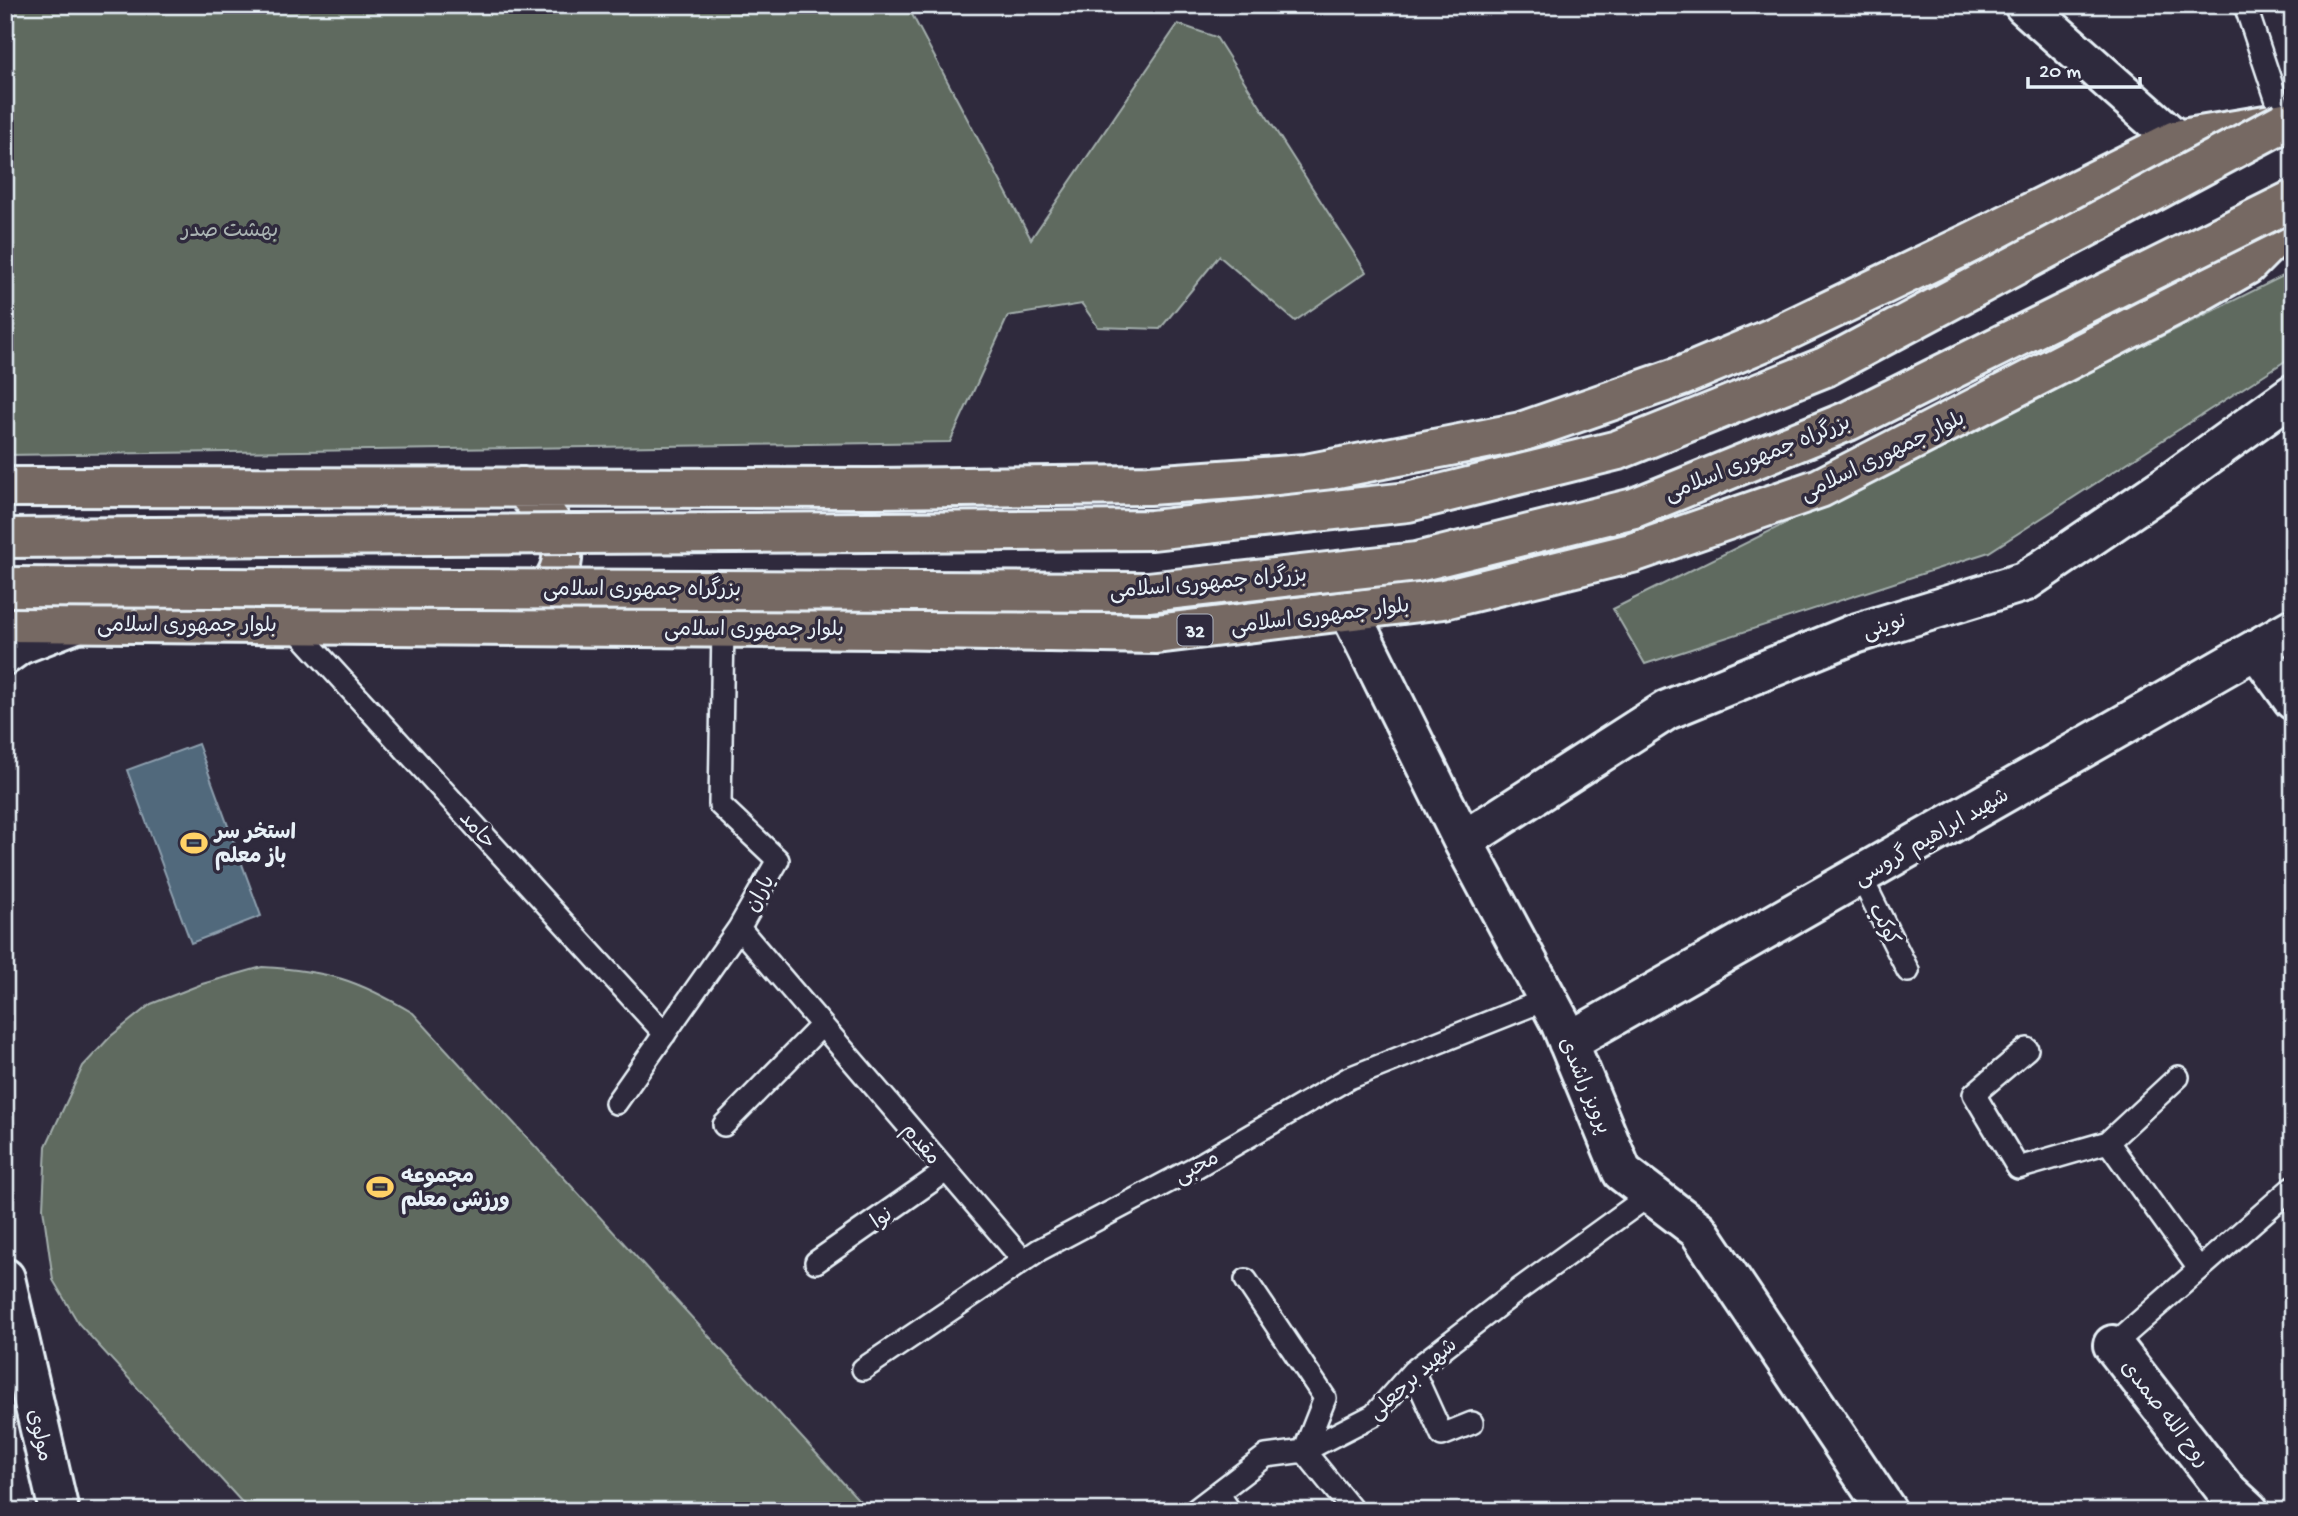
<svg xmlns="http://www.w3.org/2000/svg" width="2298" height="1516" font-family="'Gochi Hand','Playpen Sans Arabic',sans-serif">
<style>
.green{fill:#5e6a5f;stroke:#a3aeac;stroke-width:2}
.water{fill:#51697c;stroke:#8d9fae;stroke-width:2}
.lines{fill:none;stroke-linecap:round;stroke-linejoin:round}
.service-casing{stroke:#e8f1f8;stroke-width:26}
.minor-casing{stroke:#e8f1f8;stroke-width:44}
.secondary-casing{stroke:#e8f1f8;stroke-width:44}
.primary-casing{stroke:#e8f1f8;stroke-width:44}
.service{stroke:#2f2a3d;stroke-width:21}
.minor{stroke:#2f2a3d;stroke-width:38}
.secondary{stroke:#2f2a3d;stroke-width:38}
.primary{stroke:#766964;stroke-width:38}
.trunk-bridge-casing{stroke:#e8f1f8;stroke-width:44;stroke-linecap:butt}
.trunk-bridge{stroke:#766964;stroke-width:38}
.labels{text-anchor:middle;stroke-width:7;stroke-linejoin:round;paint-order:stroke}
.shield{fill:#2f2a3d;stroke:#b0b5c0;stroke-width:2}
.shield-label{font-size:19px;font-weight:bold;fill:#e8f1f8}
.park-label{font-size:21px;fill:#aab4b3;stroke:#2f2a3d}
.street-label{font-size:21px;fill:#e8f1f8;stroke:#2f2a3d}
.poi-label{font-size:21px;font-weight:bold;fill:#e8f1f8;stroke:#2f2a3d;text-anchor:start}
</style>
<rect width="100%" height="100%" fill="#2f2a3d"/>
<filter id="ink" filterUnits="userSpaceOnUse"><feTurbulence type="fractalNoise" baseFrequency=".0143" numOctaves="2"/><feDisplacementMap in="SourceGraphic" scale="14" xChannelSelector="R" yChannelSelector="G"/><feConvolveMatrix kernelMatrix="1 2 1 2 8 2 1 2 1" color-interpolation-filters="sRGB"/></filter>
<g filter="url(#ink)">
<!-- green -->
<path class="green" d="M 5,5 L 907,5 L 1031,239 L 1178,24 L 1216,37 L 1366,272 L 1295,321 L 1219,256 L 1160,329 L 1098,327 L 1082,304 L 1008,316 L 950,442 L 5,455 Z
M 2293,271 L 2293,356 L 1989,552 L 1645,664 L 1613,609 Z
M 262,967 C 329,971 356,979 413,1013 L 869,1511 L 250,1511 L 79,1324 L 53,1280 L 43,1208 L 46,1146 L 83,1066 L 111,1036 L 151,1004 L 202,984 Z"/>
<!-- water -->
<path class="water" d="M 198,744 L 261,916 L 191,943 L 127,770 Z"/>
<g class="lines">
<defs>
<path id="service" d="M 2245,5 L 2284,122
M 291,624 L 665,1034
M 1861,877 L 1908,971
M 739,928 L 1023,1260
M 2027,1049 L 1974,1094 L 2018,1168 L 2108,1142
M 2178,1077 L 2108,1142 L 2199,1269
M 616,1103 L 739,928 L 778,860 L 720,805 L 723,627
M 724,1125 L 822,1025
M 816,1262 L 946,1171
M 1246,1280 L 1325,1398 L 1304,1451 L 1353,1511
M 2113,1345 L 2293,1187
M 863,1369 L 1039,1250 L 1196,1167 L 1349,1078 L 1547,999
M 1413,1371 L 1442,1435 L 1472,1423
M 1218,1493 L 1230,1511
M 1194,1511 L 1266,1456 L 1304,1451 L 1374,1415 L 1413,1371 L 1517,1291 L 1651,1194"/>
<path id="minor" d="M 2024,5 L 2176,140
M 1350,613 L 1463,841 L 1560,1022 L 1622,1172 L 1698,1230 L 1887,1511
M 2257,650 L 2293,700
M 1463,841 L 1667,710 L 1854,634 L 2024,582 L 2167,485 L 2293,394
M 1568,1042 L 2293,628
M 2113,1345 L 2224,1488 L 2249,1511"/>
<path id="secondary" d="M 5,655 L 19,645 L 76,623
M 5,1278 L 59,1511"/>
<path id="primary" d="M 5,487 L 875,488 L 1149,485 L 1306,474 L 1521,432 L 1682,376 L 1772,338 L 1972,242 L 2176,140 L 2278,123
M 522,487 C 551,520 582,550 546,591 C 540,597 534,605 526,610
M 5,622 L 882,629 L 1156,634 L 1444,599 L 1632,553 L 1820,488 L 2187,299 L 2247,265 L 2293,219"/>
</defs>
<!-- service casing -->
<use href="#service" class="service-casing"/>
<!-- minor casing -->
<use href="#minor" class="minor-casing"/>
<!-- secondary casing -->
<use href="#secondary" class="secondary-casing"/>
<!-- primary casing -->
<use href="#primary" class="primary-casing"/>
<!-- service -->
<use href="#service" class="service"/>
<!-- minor -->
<use href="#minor" class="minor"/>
<!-- secondary -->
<use href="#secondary" class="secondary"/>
<!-- primary -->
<use href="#primary" class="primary"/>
<defs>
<path id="trunk-bridge" d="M 5,538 L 1152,530 L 1408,502 L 1618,450 L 1825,367 L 2284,122
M 5,587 L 1148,592 L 1417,562 L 1634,508 L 1848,421 L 2293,200"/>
</defs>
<!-- trunk-bridge casing -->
<use href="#trunk-bridge" class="trunk-bridge-casing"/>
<!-- trunk-bridge -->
<use href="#trunk-bridge" class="trunk-bridge"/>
</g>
</g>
<!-- icons -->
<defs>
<symbol id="stadium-bare" viewBox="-9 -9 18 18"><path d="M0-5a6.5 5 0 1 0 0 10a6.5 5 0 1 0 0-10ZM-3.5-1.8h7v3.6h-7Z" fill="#ffd166" stroke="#2f2a3d" stroke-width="2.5" paint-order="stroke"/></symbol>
</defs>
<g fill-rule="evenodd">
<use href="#stadium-bare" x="175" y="824" width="38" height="38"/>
<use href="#stadium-bare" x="361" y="1168" width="38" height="38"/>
</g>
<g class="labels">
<!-- shield labels -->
<rect class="shield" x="1177.5" y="614.5" width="35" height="31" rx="5"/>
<g class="shield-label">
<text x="1195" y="637">32</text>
</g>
<!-- park labels -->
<g class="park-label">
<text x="230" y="236">بهشت صدر</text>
</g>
<!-- street labels -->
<g class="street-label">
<text transform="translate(1882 455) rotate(-26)" y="7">بلوار جمهوری اسلامی</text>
<text transform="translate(1757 457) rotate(-22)" y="7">بزرگراه جمهوری اسلامی</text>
<text transform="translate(1208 582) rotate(-5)" y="7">بزرگراه جمهوری اسلامی</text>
<text x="642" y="595">بزرگراه جمهوری اسلامی</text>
<text transform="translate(1320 615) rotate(-7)" y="7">بلوار جمهوری اسلامی</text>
<text x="187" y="631">بلوار جمهوری اسلامی</text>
<text transform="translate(1884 625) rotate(-17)" y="7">نوینی</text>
<text x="754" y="635">بلوار جمهوری اسلامی</text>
<text transform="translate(478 829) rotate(48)" y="7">حامد</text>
<text transform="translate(1931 836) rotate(-30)" y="7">شهید ابراهیم گروسی</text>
<text transform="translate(759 893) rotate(-61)" y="7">یاران</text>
<text transform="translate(1885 924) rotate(63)" y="7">کوکب</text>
<text transform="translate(1586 1085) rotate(67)" y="7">پرویز راشدی</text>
<text transform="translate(922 1143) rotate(50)" y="7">مقدم</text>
<text transform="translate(1196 1166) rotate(-29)" y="7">محبی</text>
<text transform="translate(881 1217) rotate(-35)" y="7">نوا</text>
<text transform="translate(1412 1378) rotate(-42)" y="7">شهید برجعلی</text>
<text transform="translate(2166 1413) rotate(52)" y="7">روح الله صمدی</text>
<text transform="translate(41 1435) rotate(77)" y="7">مولوی</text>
</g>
<!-- poi labels -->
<g class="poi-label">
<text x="215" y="838">استخر سر<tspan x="215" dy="24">باز معلم</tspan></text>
<text x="401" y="1182">مجموعه<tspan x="401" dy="24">ورزشی معلم</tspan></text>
</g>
</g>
<!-- margin -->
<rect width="2298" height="1516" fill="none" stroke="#2f2a3d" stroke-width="28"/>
<rect x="14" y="14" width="2270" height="1488" fill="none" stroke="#e8f1f8" stroke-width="2.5" filter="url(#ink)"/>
<!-- scale -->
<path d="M2028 77v10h112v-10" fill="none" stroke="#e8f1f8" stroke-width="3.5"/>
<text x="2039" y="77" font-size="21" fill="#e8f1f8" stroke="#2f2a3d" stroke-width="5" paint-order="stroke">20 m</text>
</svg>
